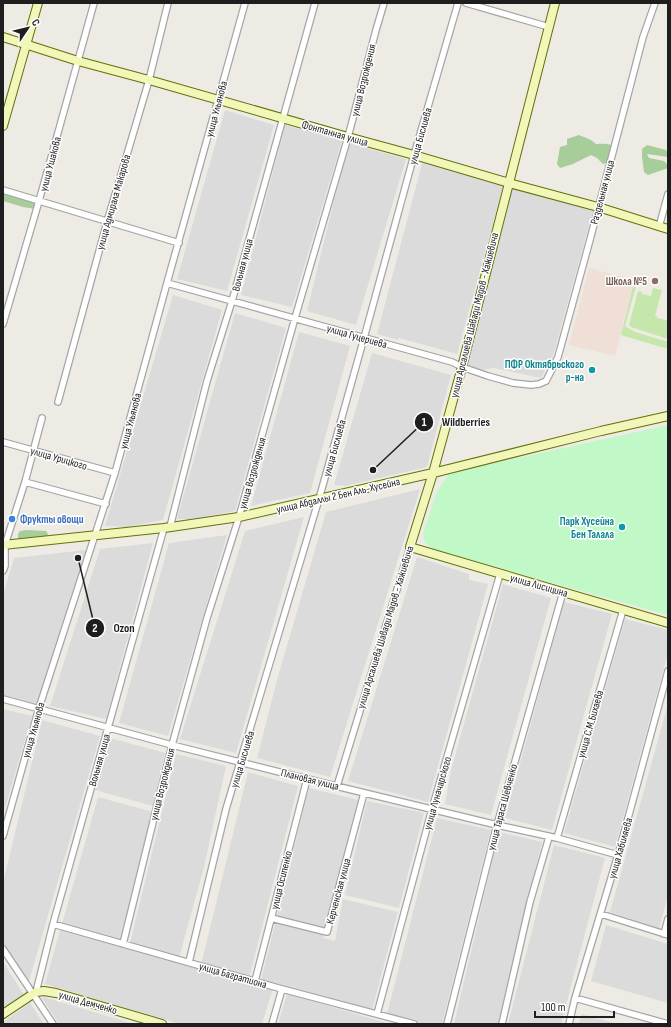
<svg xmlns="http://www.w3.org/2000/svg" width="671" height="1027" font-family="'Sofia Sans Condensed',sans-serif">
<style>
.residential{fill:#dcdbdb}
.military{fill:#f0dfd7}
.grass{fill:#c6e7ab}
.forest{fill:#a7cd9a}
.park{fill:#c1f8c8}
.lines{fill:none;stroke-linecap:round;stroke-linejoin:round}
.street-casing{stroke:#a5a5a5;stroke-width:8}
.secondary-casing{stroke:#627108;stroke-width:10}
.street{stroke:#fff;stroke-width:5.5}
.secondary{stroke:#f2f7b9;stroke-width:8}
.education-dot{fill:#8d6e63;stroke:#fff;stroke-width:1.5}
.culture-dot{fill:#0f9aa8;stroke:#fff;stroke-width:1.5}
.shop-dot{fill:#3f7fe0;stroke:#fff;stroke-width:1.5}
.labels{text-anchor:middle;stroke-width:3;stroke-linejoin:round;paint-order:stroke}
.street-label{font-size:11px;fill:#1e1e1e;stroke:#fff}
.education-label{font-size:11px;font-weight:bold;fill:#785e54;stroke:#fff;text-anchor:end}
.culture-label{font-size:11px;font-weight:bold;fill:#0d838f;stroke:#fff;text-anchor:end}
.shop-label{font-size:11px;font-weight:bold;fill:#366cbe;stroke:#fff;text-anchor:start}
.leader{fill:none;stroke:#1e1e1e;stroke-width:1.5}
.callout-dot{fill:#1e1e1e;stroke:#fff;stroke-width:1.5}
.mark-label{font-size:12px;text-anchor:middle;font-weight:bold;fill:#fff}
.callout-label{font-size:12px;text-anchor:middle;font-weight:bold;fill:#1e1e1e;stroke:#fff;stroke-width:3;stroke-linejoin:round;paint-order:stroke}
</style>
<rect width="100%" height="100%" fill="#eeebe4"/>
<!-- residential -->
<path class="residential" d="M 225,110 L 274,125 L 227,291 L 177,279 Z
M 285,125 L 342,141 L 292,307 L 241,295 Z
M 348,143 L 406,159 L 356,325 L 307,311 Z
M 423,160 L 504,184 L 457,354 L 399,338 L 398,340 L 377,334 Z
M 511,186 L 593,211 L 553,356 L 541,378 L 494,368 L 482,370 L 464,366 Z
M 173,295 L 222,310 L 163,520 L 127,527 L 105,526 Z
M 235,313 L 286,328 L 235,511 L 193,519 L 177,519 Z
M 299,332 L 350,346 L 310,493 L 251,506 Z
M 372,353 L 451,375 L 427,467 L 345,486 L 334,485 Z
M 420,489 L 330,777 L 257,758 L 277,680 L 326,512 Z
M 304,517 L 236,753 L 180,739 L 245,531 Z
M 227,535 L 168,736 L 119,723 L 169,543 Z
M 153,543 L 106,719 L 50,706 L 100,549 Z
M 86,550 L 36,704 L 3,695 L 3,595 L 14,558 Z
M 417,557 L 469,574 L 469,580 L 488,584 L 428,802 L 348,781 Z
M 503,584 L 551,598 L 491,815 L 445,804 L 451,770 Z
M 564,602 L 612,614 L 552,830 L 505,818 Z
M 625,619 L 668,630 L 668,653 L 615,847 L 564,833 Z
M 668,704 L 668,896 L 659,928 L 610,912 Z
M 3,709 L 32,716 L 3,815 Z
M 42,720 L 100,736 L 29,981 L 27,981 L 3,943 L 3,883 Z
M 110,738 L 165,753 L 153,806 L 95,790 Z
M 176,754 L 226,766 L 204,867 L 179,958 L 130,943 Z
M 248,772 L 298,786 L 249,978 L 201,965 Z
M 309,788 L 358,800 L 323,938 L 335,941 L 343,899 L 398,912 L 372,1010 L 261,980 Z
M 98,797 L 153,812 L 121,941 L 62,924 Z
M 367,801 L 424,813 L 399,908 L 345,895 Z
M 437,818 L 491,830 L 442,1024 L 423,1024 L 387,1014 Z
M 499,832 L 542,842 L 498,1024 L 454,1024 Z
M 554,845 L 605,858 L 561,1024 L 508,1024 Z
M 606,925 L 668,944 L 668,1003 L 591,981 Z
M 60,930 L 167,958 L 273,988 L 262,1024 L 180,1024 L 45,984 Z
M 3,962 L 24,995 L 3,1009 Z
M 287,994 L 390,1024 L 278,1024 Z
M 45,996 L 47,998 L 134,1024 L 59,1024 L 42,998 Z
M 30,1003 L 44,1024 L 3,1024 L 3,1022 Z
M 582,1014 L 617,1024 L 578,1024 Z"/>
<!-- military -->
<path class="military" d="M 589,268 L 634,280 L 615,356 L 569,345 Z"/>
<!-- grass -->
<path class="grass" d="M 634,282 L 637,283 L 625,326 L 635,332 L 668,342 L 668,349 L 621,335 Z
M 653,288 L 662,290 L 655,316 L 657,316 L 657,318 L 667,320 L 668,317 L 668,339 L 631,327 L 629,325 L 638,291 L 642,292 L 642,294 L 651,296 Z"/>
<!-- forest -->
<path class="forest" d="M 579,135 L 591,140 L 596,144 C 602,144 608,143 613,146 L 609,162 L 603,164 L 597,158 L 591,155 L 573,164 L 560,168 L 557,164 L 560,147 L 567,145 L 567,139 Z
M 647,145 L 666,150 L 668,153 L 668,157 L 647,154 L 649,158 L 664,161 L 668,165 L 668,168 L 648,175 L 644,172 L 642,157 L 642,149 Z
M 3,192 L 27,199 L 36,203 L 36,209 L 23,207 L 3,201 Z
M 26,530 L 46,531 L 48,534 L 46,538 L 33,540 L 18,539 L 18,534 L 20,531 Z"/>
<!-- park -->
<path class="park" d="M 668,425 L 668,615 L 434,550 L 425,543 L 423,534 L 437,491 L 450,473 Z"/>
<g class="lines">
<defs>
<path id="street" d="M 466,3 L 549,27
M 3,190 L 179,243
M 659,227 L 668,194
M 167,283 L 452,362 L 462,367 L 488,376 L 513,383 L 531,385 L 539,384 L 546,381 L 558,357 L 591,236 L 643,37 L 655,3
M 3,324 L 39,201 L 94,3
M 58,402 L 107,222 L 149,80 L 168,3
M 3,442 L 115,473
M 25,482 L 106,504
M 170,527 L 207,381 L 232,301 L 315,3
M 3,571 L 5,566 L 5,545 L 25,482 L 42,418
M 3,699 L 172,745 L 307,779 L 497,825 L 557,838 L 618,855
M 337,786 L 410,547
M 3,836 L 39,708 L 115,473 L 167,283 L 245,3
M 557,838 L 623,610
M 601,914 L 668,935
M 271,918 L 327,932 L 364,793
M 53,924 L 282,989 L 414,1024
M 664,934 L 668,919
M 123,944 L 172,745 L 207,618 L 239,517 L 295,318 L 348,137 L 376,30 L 384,3
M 3,949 L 53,1024
M 189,962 L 226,809 L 319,499 L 364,338 L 414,155 L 458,3
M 255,981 L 307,779
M 36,992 L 53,924 L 164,528
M 575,998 L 668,1024
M 377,1014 L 432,809 L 500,574
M 272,1024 L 282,989
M 447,1024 L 497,825 L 563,592
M 502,1024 L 530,902 L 549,837
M 569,1024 L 575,998 L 618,855 L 668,671"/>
<path id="secondary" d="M 555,3 L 462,367 L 433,473 L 410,547 L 668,623
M 3,37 L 78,61 L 149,80 L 348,137 L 414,155 L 509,183 L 598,207 L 668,229
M 3,126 L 38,3
M 3,545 L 164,528 L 239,517 L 433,473 L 601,431 L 668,416
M 3,1014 L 36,992 L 44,991 L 56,993 L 162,1024"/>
</defs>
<!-- street casing -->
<use href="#street" class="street-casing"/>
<!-- secondary casing -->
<use href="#secondary" class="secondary-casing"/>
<!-- street -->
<use href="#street" class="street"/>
<!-- secondary -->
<use href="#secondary" class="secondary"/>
</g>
<!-- markers -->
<circle class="education-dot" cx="655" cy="281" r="4"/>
<g class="culture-dot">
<circle cx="592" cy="370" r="4"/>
<circle cx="622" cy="527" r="4"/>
</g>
<circle class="shop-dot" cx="12" cy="519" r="4"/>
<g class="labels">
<!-- street labels -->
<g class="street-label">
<text transform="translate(363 80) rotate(-76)" y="4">улица Возрождения</text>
<text transform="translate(216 109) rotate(-75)" y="4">улица Ульянова</text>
<text transform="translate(335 133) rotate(16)" y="4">Фонтанная улица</text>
<text transform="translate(420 136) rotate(-74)" y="4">улица Бислиева</text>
<text transform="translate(50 164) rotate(-75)" y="4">улица Ушакова</text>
<text transform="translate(602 192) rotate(-75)" y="4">Раздельная улица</text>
<text transform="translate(113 202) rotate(-74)" y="4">улица Адмирала Макарова</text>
<text transform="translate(242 265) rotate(-75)" y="4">Вольная улица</text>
<text transform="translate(474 315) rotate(-76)" y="4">улица Арсалиева Шавади Мадов - Хажиевича</text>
<text transform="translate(357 336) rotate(16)" y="4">улица Гуцериева</text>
<text transform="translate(130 421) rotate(-75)" y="4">улица Ульянова</text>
<text transform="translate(334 448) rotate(-74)" y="4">улица Бислиева</text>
<text transform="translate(59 458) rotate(16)" y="4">улица Урицкого</text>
<text transform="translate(252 473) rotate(-74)" y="4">улица Возрождения</text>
<text transform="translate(338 495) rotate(-13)" y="4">улица Абдаллы 2 Бен Аль-Хусейна</text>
<text transform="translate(539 585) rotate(16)" y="4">улица Лисицина</text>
<text transform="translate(385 627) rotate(-73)" y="4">улица Арсалиева Шавади Мадов - Хажиевича</text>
<text transform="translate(590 724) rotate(-74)" y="4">улица С.М.Бихаева</text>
<text transform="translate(33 730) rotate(-74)" y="4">улица Ульянова</text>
<text transform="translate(242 759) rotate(-73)" y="4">улица Бислиева</text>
<text transform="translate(99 760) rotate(-74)" y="4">Вольная улица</text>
<text transform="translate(310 779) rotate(14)" y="4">Плановая улица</text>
<text transform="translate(162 784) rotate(-76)" y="4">улица Возрождения</text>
<text transform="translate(437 793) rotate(-74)" y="4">улица Луначарского</text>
<text transform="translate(502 807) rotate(-75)" y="4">улица Тараса Шевченко</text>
<text transform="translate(620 848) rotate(-74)" y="4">улица Хабиляева</text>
<text transform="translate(281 880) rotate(-76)" y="4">улица Осипенко</text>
<text transform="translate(338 891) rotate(-75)" y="4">Керченская улица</text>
<text transform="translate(233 975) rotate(16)" y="4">улица Багратиона</text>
<text transform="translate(88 1002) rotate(16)" y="4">улица Демченко</text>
</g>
<!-- education labels -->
<g class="education-label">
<text x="647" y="285">Школа №5</text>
</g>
<!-- culture labels -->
<g class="culture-label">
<text x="584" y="368">ПФР Октябрьского<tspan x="584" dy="13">р-на</tspan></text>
<text x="614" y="525">Парк Хусейна<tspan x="614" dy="13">Бен Талала</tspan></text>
</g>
<!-- shop labels -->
<g class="shop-label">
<text x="20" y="523">Фрукты овощи</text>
</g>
</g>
<!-- callouts -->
<path class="leader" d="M373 470L424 422M78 558L95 628"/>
<g class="callout-dot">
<circle cx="373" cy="470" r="4"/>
<circle cx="78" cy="558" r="4"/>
<circle cx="424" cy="422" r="10"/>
<circle cx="95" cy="628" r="10"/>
</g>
<g class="mark-label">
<text x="424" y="426">1</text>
<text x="95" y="632">2</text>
</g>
<g class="callout-label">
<text x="466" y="426">Wildberries</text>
<text x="124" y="632">Ozon</text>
</g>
<!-- border -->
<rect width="671" height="1027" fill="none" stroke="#1e1e1e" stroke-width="8"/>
<!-- north arrow -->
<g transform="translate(28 28) rotate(55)" stroke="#ffffff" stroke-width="3" paint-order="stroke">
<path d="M0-3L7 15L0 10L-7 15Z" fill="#1e1e1e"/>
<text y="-6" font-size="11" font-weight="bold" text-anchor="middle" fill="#1e1e1e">С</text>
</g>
<!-- scale -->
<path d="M535 1011v6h79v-6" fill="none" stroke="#1e1e1e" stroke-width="2"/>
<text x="541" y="1011" font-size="12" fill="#1e1e1e" stroke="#ffffff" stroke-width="3" paint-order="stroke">100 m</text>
</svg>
